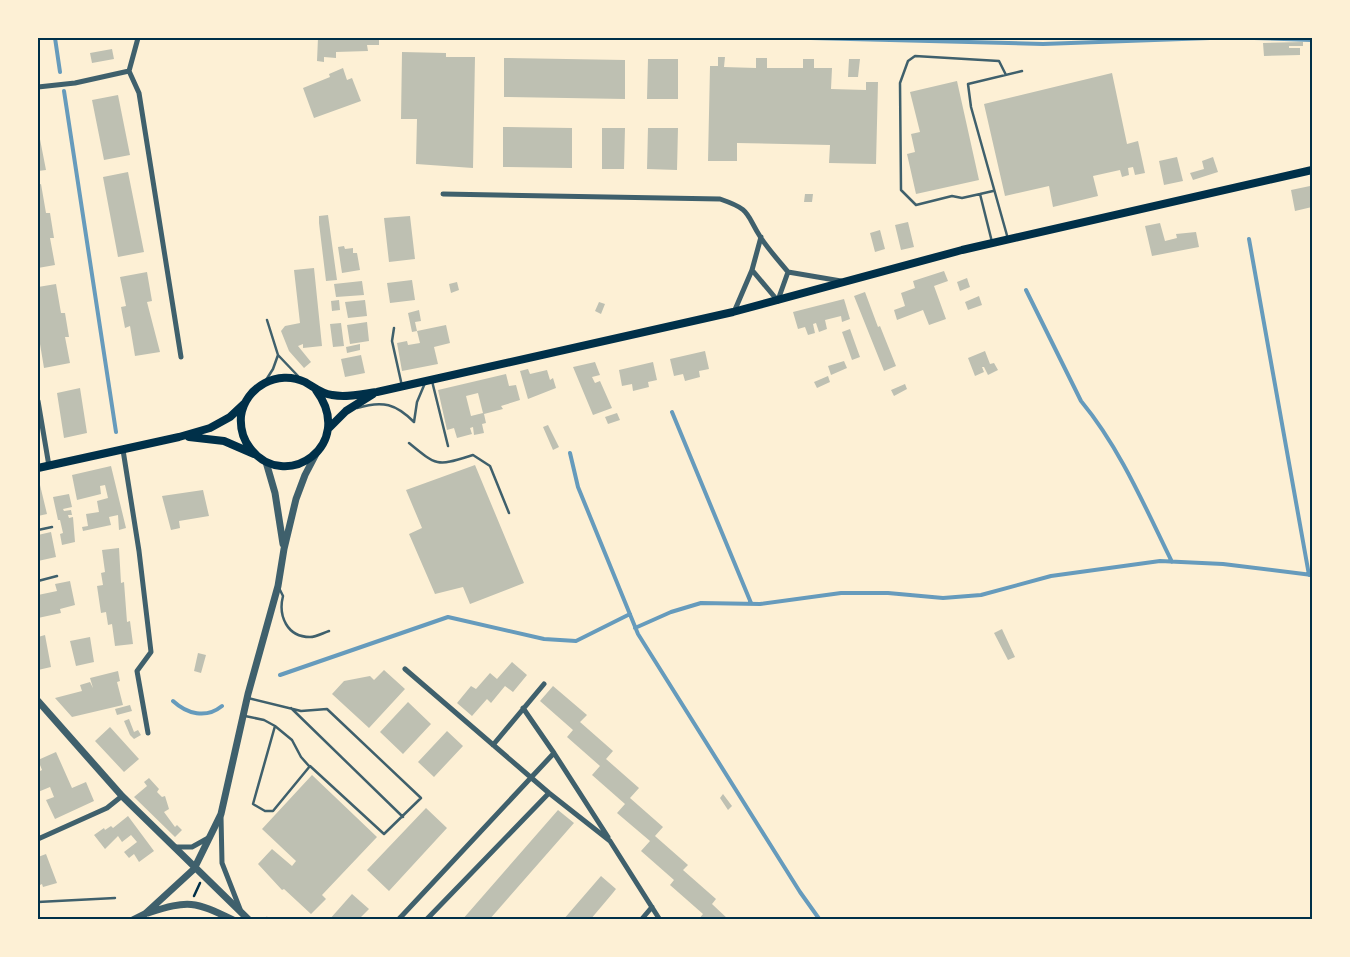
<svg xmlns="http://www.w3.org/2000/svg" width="1350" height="957" font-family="Jost,sans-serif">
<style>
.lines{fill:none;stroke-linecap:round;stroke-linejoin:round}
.stream{stroke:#669bbc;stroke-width:4}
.building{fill:#bec0b2;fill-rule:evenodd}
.path{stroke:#003049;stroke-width:2.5}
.service{stroke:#3f606c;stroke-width:2.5}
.minor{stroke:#3f606c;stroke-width:5}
.tertiary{stroke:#3f606c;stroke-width:7}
.secondary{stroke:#003049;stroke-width:8}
.neatline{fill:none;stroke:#003049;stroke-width:2}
</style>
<rect width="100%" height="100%" fill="#fdf0d5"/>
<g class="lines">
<!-- stream -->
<path class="stream" d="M 55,38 L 60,72
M 811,38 L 1043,44 L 1210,38
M 1254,38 L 1312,40
M 64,91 L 116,432
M 1249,239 L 1309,575
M 1026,290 L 1081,401 C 1120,448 1145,507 1172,562
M 672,412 L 751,603
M 570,453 L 578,487 L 638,634 L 800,892 L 820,920
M 635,628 L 671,612 L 701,603 L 760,604 L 841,593 L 888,593 L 943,598 L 981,595 L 1051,576 L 1160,561 L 1223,564 L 1312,575
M 280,675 L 448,617 L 544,639 L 576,641 L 630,614
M 173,701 C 187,714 206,719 222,706"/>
</g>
<!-- building -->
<path class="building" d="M 318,38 L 379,38 L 379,45 L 367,45 L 368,51 L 336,52 L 336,58 L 324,57 L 324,62 L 317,61 Z
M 1303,42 L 1303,46 L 1289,46 L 1289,48 L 1300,48 L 1300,55 L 1264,56 L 1263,43 Z
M 112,49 L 114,59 L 92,63 L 90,53 Z
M 402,52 L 446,53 L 446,57 L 475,57 L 473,168 L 416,164 L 417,119 L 401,119 Z
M 718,57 L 725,57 L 724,67 L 756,68 L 756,58 L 767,58 L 767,68 L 803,68 L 803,59 L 814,59 L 814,68 L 832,68 L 831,89 L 866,90 L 866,82 L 878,82 L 876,164 L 829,163 L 830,145 L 737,143 L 737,161 L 708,161 L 710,66 L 718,66 Z
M 504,58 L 625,60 L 625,99 L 504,97 Z
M 648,59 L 678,59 L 678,99 L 647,99 Z
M 849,59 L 860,59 L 858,77 L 848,77 Z
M 343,68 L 347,80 L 352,78 L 361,101 L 314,118 L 303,88 L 330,77 L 329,74 Z
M 1112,73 L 1127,144 L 1138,141 L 1145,173 L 1135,175 L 1133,167 L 1128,168 L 1129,175 L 1122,177 L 1120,170 L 1093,176 L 1098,196 L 1053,207 L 1049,186 L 1005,196 L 984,104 Z
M 957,81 L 979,180 L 916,194 L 907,154 L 915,152 L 911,134 L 920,132 L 910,92 Z
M 118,95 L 130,155 L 104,160 L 92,100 Z
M 503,127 L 572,128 L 572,168 L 503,167 Z
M 602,128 L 625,128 L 624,169 L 602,169 Z
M 648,128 L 678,128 L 677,170 L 647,169 Z
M 38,129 L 46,170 L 38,171 Z
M 1177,157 L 1183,181 L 1164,185 L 1159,161 Z
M 1213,157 L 1218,172 L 1193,180 L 1190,173 L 1204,169 L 1202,161 Z
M 128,172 L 144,252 L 118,257 L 103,177 Z
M 41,184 L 46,213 L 50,213 L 54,238 L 50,238 L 55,265 L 38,268 L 38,185 Z
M 1310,186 L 1312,207 L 1295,211 L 1291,190 Z
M 805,194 L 813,194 L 812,202 L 804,202 Z
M 328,215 L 337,280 L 326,281 L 319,223 L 319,216 Z
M 410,216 L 415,259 L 389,262 L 384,218 Z
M 908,222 L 914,247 L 901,250 L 895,225 Z
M 1160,223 L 1165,241 L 1177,238 L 1176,234 L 1196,232 L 1199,247 L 1152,256 L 1145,226 Z
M 880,230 L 885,249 L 875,252 L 870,233 Z
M 344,246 L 345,249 L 353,248 L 353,253 L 357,253 L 360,270 L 342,273 L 338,247 Z
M 314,268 L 322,346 L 303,348 L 303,344 L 298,346 L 311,362 L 304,368 L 289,351 L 281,331 L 285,326 L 300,323 L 294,270 Z
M 944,271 L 948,281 L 934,286 L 946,319 L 929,325 L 923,310 L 897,320 L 894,310 L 905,306 L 901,293 L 915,288 L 913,281 Z
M 147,272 L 152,301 L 147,302 L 160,352 L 135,356 L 130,326 L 125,328 L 121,307 L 126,306 L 120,277 Z
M 967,278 L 970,287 L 960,291 L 957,282 Z
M 412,280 L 415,300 L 390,303 L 387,283 Z
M 362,281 L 364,295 L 336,297 L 334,284 Z
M 457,282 L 459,290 L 451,293 L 449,284 Z
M 56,284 L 61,313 L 65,313 L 69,337 L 65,337 L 70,363 L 44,368 L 38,332 L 38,287 Z
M 865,292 L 878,327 L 880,326 L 896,366 L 884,371 L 854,296 Z
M 979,296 L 982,305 L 968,310 L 965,302 Z
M 844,299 L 850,319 L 842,322 L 841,316 L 825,320 L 827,329 L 819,332 L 816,323 L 813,324 L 815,333 L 808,335 L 805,327 L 798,329 L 793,312 Z
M 339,300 L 340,310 L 332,311 L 331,301 Z
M 365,300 L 367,316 L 348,318 L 345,302 Z
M 599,302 L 605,304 L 601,314 L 595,311 Z
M 419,310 L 421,321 L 415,322 L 417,331 L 446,325 L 450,343 L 434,347 L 438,364 L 402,371 L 397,343 L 407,341 L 408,345 L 420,343 L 417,331 L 412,332 L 408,313 Z
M 367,322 L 369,341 L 350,344 L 347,325 Z
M 341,323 L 344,346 L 333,347 L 330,324 Z
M 850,329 L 860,357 L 852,360 L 842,332 Z
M 360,344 L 360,350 L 347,353 L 346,347 Z
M 705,351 L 709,369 L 699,371 L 700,377 L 685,381 L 683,374 L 674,376 L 670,359 Z
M 985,351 L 990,364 L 994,363 L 998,370 L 988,375 L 984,367 L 982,367 L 984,372 L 975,376 L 968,358 Z
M 361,355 L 365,373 L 345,377 L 341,359 Z
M 844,361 L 847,368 L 831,375 L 828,366 Z
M 595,362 L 600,375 L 592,377 L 595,383 L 600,381 L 612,408 L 593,415 L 573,367 Z
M 653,362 L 657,380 L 648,382 L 649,387 L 633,391 L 632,384 L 622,386 L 619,370 Z
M 528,369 L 530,374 L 547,370 L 550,380 L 553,378 L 556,388 L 528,399 L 520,371 Z
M 506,374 L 509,386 L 516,385 L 520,400 L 501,406 L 503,409 L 484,414 L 486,423 L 482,424 L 484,433 L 474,435 L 473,427 L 470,428 L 472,434 L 457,438 L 454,428 L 447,430 L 438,390 ZM 478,393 L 483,413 L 471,416 L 466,396 Z
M 828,376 L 830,382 L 817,388 L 814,382 Z
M 905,384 L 907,389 L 894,396 L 891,390 Z
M 80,388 L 87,433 L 64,438 L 57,393 Z
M 617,413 L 620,420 L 608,424 L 605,417 Z
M 548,425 L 559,447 L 553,450 L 543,427 Z
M 475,465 L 524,583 L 470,604 L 463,587 L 435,594 L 409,534 L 422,528 L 406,490 Z
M 111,466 L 126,528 L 119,530 L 118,515 L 109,517 L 111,525 L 83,531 L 82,527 L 88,526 L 86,514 L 99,512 L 97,501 L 108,498 L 105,485 L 100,486 L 101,494 L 77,500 L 72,475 Z
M 38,485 L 40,485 L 47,514 L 38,516 Z
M 203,490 L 209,516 L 179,521 L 180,528 L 171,530 L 162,496 Z
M 69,494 L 72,507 L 63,509 L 64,511 L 71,510 L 72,515 L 68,515 L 69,518 L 73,517 L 75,542 L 62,545 L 60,534 L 63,533 L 60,520 L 58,520 L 53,497 Z
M 51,532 L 56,557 L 38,561 L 38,535 Z
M 119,548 L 121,583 L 124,582 L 127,622 L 130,621 L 133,644 L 115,646 L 112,624 L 108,625 L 106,612 L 101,613 L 97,586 L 103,585 L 101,573 L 105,572 L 102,550 Z
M 70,581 L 75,605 L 60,609 L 61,613 L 38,618 L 38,595 L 57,591 L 55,584 Z
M 1002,629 L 1015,657 L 1008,660 L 994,633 Z
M 45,635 L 51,667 L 38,670 L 38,637 Z
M 90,637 L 94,662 L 76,666 L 70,641 Z
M 198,653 L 206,655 L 201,673 L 194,671 Z
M 512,662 L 527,675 L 513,692 L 505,686 L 491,703 L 487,699 L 472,716 L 457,703 L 471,686 L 476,689 L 490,673 L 497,679 Z
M 384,670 L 405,689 L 369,728 L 332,694 L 344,681 L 370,676 L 374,680 Z
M 118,671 L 120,681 L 117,682 L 123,705 L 72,717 L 55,698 L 82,691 L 80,685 L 90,682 L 93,688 L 90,678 Z
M 553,686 L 587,715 L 580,722 L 613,751 L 606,759 L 639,788 L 630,798 L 663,827 L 655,836 L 688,865 L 683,870 L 716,899 L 712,904 L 729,920 L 698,920 L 703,914 L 670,885 L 674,880 L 641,851 L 650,841 L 617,813 L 625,804 L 592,775 L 600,766 L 567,737 L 573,730 L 540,701 Z
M 408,702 L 431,724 L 403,754 L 380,732 Z
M 130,705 L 132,711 L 117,715 L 115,709 Z
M 129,719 L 134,732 L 138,730 L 141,735 L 134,739 L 130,735 L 124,721 Z
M 110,727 L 139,759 L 124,772 L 95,741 Z
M 447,731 L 463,746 L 434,777 L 418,762 Z
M 56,752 L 72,788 L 86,782 L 94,801 L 55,819 L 46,800 L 54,797 L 50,787 L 38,792 L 38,772 L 42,770 L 38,760 Z
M 312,775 L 377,837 L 322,895 L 326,899 L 311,914 L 284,889 L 282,890 L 258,864 L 272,849 L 292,866 L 296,861 L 262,829 Z
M 149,778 L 159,789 L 157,792 L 162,797 L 165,796 L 169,809 L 164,812 L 175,827 L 177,825 L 182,830 L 175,837 L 134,797 L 147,786 L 144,782 Z
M 723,794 L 732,806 L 728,810 L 720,798 Z
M 426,808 L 447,828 L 389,891 L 367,870 Z
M 558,810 L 574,823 L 489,920 L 462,920 Z
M 128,816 L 154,851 L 139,862 L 134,854 L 129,858 L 124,852 L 137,842 L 131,835 L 122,842 L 118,836 L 105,849 L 94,835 L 104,828 L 105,830 L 111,826 L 113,828 Z
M 46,854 L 57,883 L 43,887 L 42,884 L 38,886 L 38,857 Z
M 601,876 L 616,889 L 612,894 L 590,920 L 563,920 Z
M 352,894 L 369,909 L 358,920 L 329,920 Z"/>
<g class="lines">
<!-- path -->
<path class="path" d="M 194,896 L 200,883"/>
<!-- service -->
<path class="service" d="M 980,194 L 993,191
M 1008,239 L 971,107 L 968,84 L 1022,71
M 992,242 L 980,194 L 962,198 L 952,196 L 916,205 L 901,190 L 900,83 L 908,61 L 915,56 L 999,61 L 1006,75
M 267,320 L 278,355 L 298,376
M 394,328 L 392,341 L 402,386
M 266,380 L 273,369 L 278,355
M 432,381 L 448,446
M 357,408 C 383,400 396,404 414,422
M 414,422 L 417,402 L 425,383
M 409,443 C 438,467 437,466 473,455 L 490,466 L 509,513
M 38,530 L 52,527
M 38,581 L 57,576
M 279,588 L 283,596 C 278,616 287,637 310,637 C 316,637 323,633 329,631
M 291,708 L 403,817
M 245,716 L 264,720 L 275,726 L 253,804 L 265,811 L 273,811 L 310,766 L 384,834 L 421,798 L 327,709 L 301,711 L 248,698
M 275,726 L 292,740 L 301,757 L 309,766
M 38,902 L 115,898
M 266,920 L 267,918"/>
<!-- minor -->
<path class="minor" d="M 129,71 L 139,93 L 181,357
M 38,87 L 75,83 L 129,71 L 138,38
M 443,194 L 720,199 C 752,210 745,213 761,238 C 769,250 779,261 788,272 L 841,281
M 752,270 L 778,301
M 778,300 L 788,272
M 734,312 L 752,270 L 761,237
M 38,401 L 49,466
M 123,450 L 139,551 L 151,652 L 137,671 L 148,733
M 405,669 L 549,793 L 610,841 L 660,920
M 523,708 L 554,753
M 493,745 L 544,684
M 221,816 L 222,863 L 240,909
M 38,839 L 107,808 L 122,796
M 174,847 L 192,847 L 210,837
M 398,920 L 554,753 L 608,837
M 426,920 L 549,793
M 641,920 L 652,907"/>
<!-- tertiary -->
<path class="tertiary" d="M 266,462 L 275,493 L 283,544
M 38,701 L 122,796 L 249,920
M 148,913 C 189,900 194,901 233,920
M 133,920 L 145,914 L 194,869 L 221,814 L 248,694 L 278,586 L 284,549 L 296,499 L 305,475 L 316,454"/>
<!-- secondary -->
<path class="secondary" d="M 316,390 C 357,445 285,494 250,448 C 243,439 240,428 241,416 C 245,387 278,369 305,382 C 314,387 321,394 332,395 C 347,398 362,394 377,392 L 733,312 L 962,250 L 1312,170
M 329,428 L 346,411 L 373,394
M 189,437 L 224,441 L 254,454
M 38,468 L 179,437 L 210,428 L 230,417 L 245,403"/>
</g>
<!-- border -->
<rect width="1350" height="957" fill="none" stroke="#fdf0d5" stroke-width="78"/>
<rect x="39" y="39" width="1272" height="879" class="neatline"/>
</svg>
